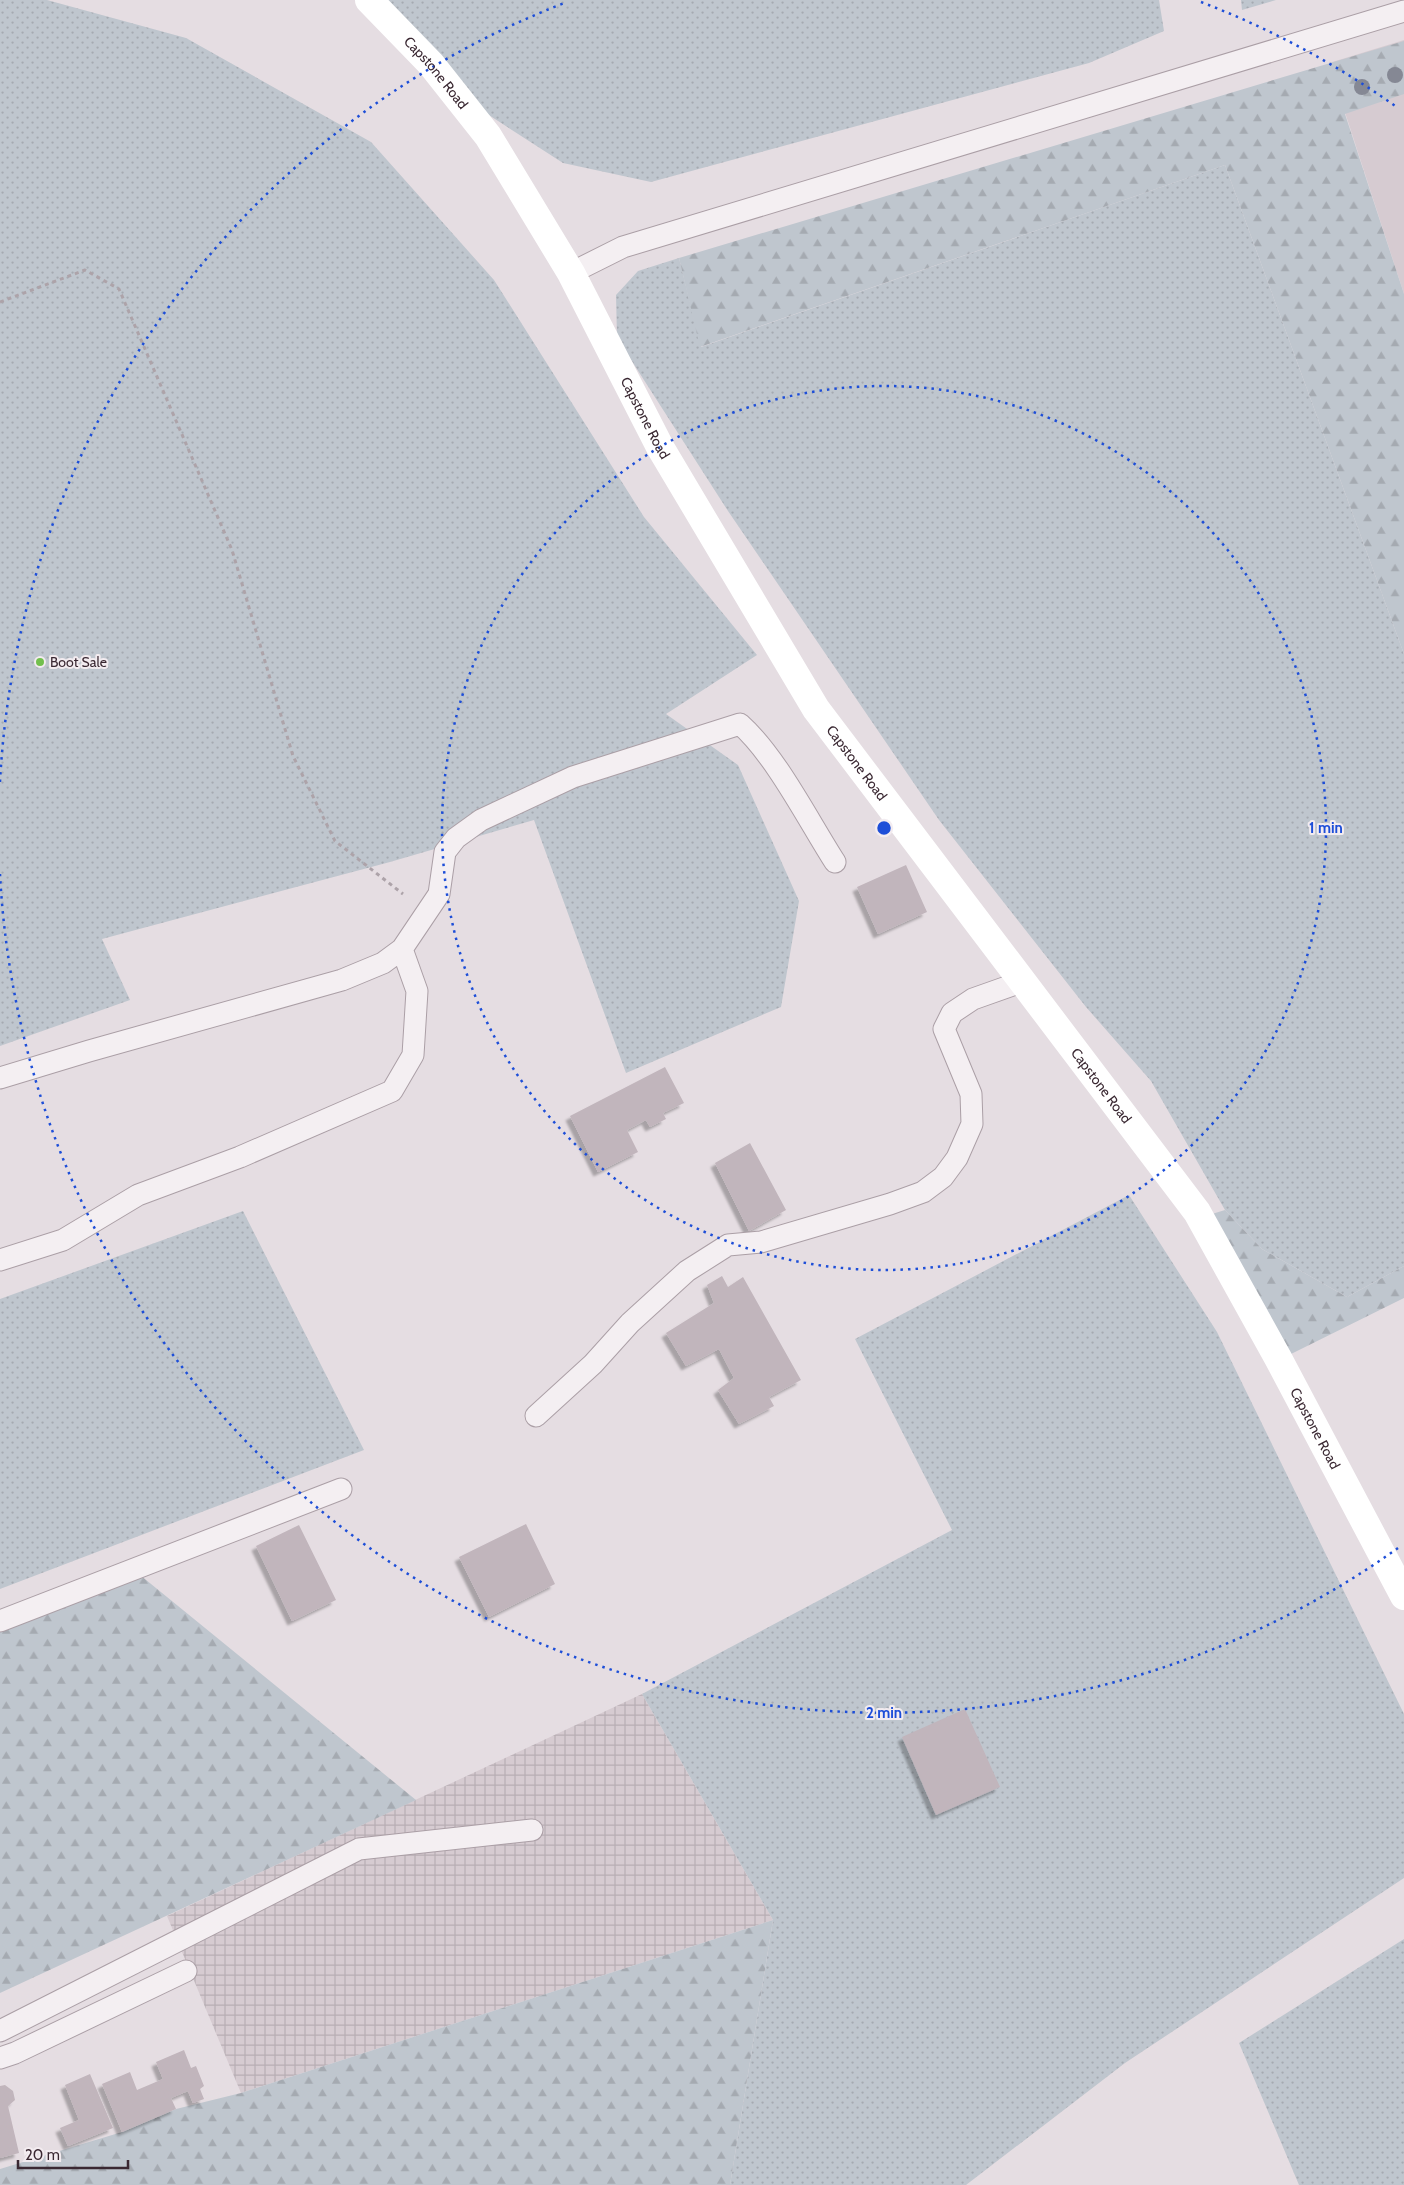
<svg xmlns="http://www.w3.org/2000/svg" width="1404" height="2185" font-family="Cabin,sans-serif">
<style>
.built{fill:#d6cbd1}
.industrial{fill:url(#industrial-grid)}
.grass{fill:url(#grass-dots)}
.forest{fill:url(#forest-firs)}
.building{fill:#c1b5bc;filter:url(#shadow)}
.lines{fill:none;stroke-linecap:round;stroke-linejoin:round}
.lane-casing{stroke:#ab9fa6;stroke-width:23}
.path{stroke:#ada3a9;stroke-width:3;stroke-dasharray:4 4;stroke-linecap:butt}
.lane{stroke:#f4eff2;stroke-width:21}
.secondary{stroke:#fff;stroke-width:28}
.tree{fill:#858894}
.ring{fill:none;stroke:#1d4ed8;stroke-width:2.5;stroke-dasharray:2.5 5}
.poi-dot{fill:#72bf4d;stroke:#f3ecf0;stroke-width:2}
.labels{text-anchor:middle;stroke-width:4;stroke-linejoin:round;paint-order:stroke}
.street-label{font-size:14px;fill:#3a2832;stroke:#f3ecf0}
.poi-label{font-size:14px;fill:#3a2832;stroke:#f3ecf0;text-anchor:start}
.centre{fill:#1d4ed8;stroke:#f3ecf0;stroke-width:2.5}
.ring-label{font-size:15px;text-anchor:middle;font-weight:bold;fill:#1d4ed8;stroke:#f3ecf0;stroke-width:4;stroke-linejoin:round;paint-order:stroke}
</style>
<defs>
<pattern id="industrial-grid" width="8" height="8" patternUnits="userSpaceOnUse" patternTransform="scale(1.25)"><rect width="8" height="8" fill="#d6cbd1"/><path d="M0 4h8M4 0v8" fill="none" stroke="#b8aeb4"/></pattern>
<pattern id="grass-dots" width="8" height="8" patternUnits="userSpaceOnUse" patternTransform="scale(1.25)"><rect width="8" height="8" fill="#bfc6ce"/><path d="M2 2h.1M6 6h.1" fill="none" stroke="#a5aab1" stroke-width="1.8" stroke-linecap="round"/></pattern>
<pattern id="forest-firs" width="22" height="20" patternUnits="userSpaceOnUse" patternTransform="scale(1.25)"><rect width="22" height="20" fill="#bfc6ce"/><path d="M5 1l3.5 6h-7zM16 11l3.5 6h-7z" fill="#a5aab1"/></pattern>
<filter id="shadow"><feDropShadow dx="-4.5" dy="4.5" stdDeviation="1" flood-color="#0004"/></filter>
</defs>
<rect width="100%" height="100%" fill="#e5dde2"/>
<!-- built -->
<path class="built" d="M 1404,40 L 1404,294 L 1329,63 Z"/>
<!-- industrial -->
<path class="industrial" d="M 642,1694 L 773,1920 L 241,2093 L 167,1916 Z"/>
<!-- grass -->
<path class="grass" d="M 0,0 L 47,0 L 186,38 L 371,142 L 494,280 L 644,517 L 757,655 L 666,714 L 738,765 L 799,901 L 781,1007 L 626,1073 L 534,820 L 390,862 L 102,939 L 130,1000 L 0,1046 Z
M 380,0 L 1159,0 L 1164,31 L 1089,63 L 651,182 L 563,163 L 478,108 Z
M 1241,0 L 1276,0 L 1242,10 Z
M 1225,165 L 1404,654 L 1404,1266 L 1347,1297 L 1262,1249 L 1225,1210 L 1151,1081 L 1086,1007 L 939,820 L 728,511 L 617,338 L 616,295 L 638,271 L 679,258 L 701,347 Z
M 1129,1195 L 1217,1332 L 1404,1714 L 1404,1878 L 1125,2063 L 966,2185 L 730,2185 L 773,1920 L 642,1694 L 952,1530 L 855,1339 Z
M 243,1211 L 364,1450 L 0,1589 L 0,1299 Z
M 1404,1939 L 1404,2185 L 1299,2185 L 1239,2043 Z"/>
<!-- forest -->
<path class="forest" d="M 1404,41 L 1404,94 L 1345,114 L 1404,294 L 1404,654 L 1225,165 L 700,347 L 679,258 Z
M 1225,1210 L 1262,1249 L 1347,1297 L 1404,1266 L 1404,1298 L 1289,1355 L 1212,1214 Z
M 140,1575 L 416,1800 L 0,1993 L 0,1629 Z
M 773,1920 L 730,2185 L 0,2185 L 0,2169 L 122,2132 L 176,2109 L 241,2093 Z"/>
<!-- building -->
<path class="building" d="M 906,865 L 927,912 L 878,934 L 857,887 Z
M 665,1067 L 684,1103 L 663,1113 L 666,1119 L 650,1127 L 646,1120 L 627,1130 L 638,1152 L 598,1172 L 570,1116 Z
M 750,1143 L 786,1210 L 749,1231 L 715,1163 Z
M 722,1276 L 728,1287 L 743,1277 L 801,1380 L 769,1397 L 774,1406 L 739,1424 L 718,1390 L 734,1378 L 719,1349 L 686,1366 L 666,1333 L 714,1303 L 707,1285 Z
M 526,1524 L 555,1584 L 489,1617 L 459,1557 Z
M 299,1525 L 336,1600 L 292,1621 L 256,1546 Z
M 965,1709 L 1000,1787 L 936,1815 L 902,1737 Z
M 184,2050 L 191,2068 L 196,2066 L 204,2086 L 200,2089 L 204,2099 L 193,2103 L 188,2091 L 171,2098 L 176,2109 L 122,2132 L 102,2084 L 130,2072 L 137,2090 L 163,2079 L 156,2062 Z
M 90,2074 L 113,2128 L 68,2146 L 60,2128 L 79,2120 L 65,2085 Z
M 5,2085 L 13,2091 L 15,2100 L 8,2106 L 19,2153 L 0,2158 L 0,2086 Z"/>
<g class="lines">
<defs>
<path id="lane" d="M 571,273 L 623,247 L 1404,11
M 0,1078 L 89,1051 L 342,980 L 383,963 L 402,949 L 439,894 L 445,852 L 456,838 L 481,820 L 573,777 L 740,724 C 776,756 808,820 835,862
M 0,1260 L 63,1240 L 138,1195 L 240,1157 L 392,1091 L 413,1055 L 417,991 L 402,949
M 536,1416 L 593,1364 L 630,1323 L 687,1271 L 728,1245 L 761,1242 L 890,1204 L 923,1192 L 943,1177 L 957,1158 L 972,1124 L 971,1094 L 944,1029 L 952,1013 L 973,999 L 1021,982
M 0,1621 L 341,1489
M 0,2031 L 359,1849 L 532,1830
M 0,2058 L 15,2053 L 186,1971"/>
</defs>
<!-- lane casing -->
<use href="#lane" class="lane-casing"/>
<!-- path -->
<path class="path" d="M 0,302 L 85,270 L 119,289 L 232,550 L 293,756 L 335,841 L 403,894"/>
<!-- lane -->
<use href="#lane" class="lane"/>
<!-- secondary -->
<path class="secondary" id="s1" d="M 369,0 L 431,64 L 488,136 L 571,273 L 660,447 L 816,709 L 1197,1212 L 1278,1358 L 1404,1596"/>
</g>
<!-- trees -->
<g class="tree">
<circle cx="1395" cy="75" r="8"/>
<circle cx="1362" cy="87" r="8"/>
</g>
<!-- distance rings -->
<g class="ring">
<circle cx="884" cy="828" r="442"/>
<path d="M1398 1548A885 885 0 0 1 0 874M0 782A885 885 0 0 1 567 2M1201 2A885 885 0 0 1 1398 108"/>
</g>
<!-- markers -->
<circle class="poi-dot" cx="40" cy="662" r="5"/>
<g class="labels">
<!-- street labels -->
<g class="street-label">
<text dy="5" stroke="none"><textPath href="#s1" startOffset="99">Capstone Road</textPath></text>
<text dy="5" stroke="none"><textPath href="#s1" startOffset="504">Capstone Road</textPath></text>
<text dy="5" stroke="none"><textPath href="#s1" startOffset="909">Capstone Road</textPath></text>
<text dy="5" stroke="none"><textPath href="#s1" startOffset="1314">Capstone Road</textPath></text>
<text dy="5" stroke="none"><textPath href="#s1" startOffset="1719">Capstone Road</textPath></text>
</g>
<!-- poi labels -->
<g class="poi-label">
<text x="50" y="667">Boot Sale</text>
</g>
</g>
<circle cx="884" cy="828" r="8" class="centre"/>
<g class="ring-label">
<text x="1326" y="833">1 min</text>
<text x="884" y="1718">2 min</text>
</g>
<!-- scale -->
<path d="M18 2160v8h110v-8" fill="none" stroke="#3a2832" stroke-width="2.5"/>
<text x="25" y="2160" font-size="15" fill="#3a2832" stroke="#f3ecf0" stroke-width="4" paint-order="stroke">20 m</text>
</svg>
